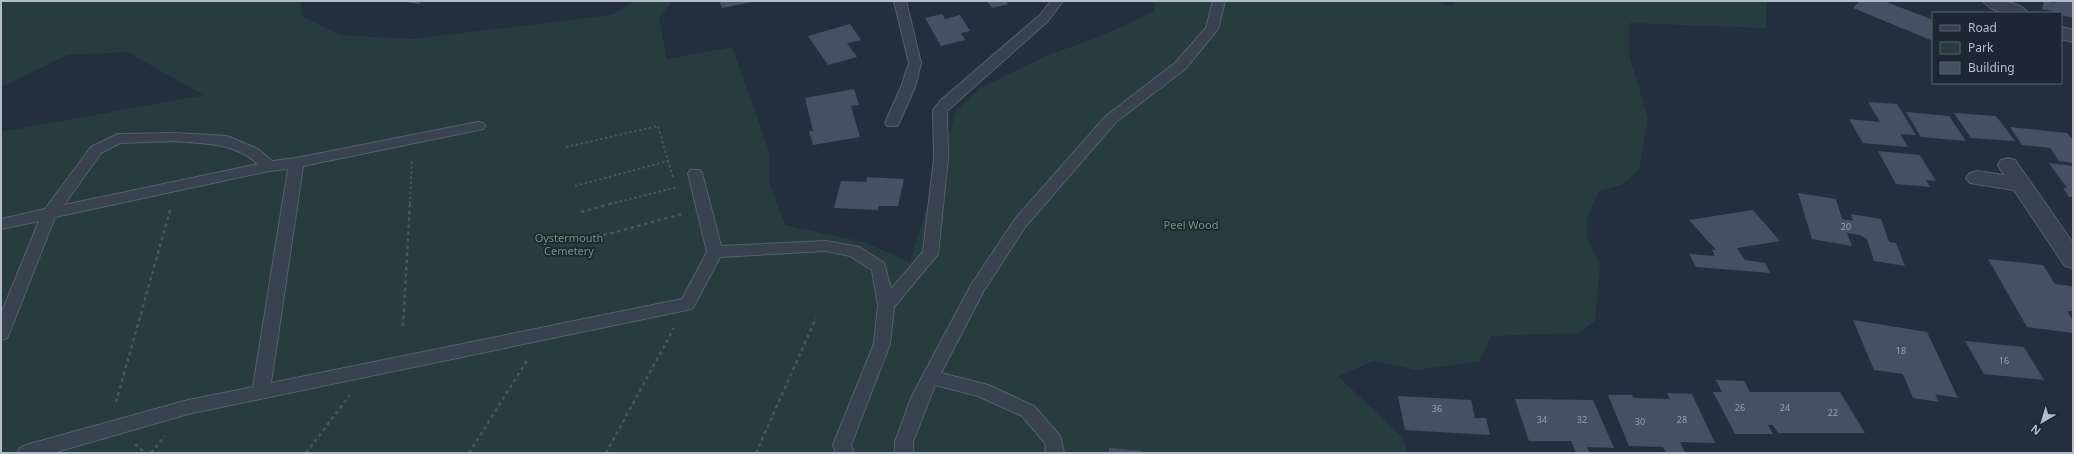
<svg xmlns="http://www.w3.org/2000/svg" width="2074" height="454" font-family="'Noto Sans',sans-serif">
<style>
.green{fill:#263c3f}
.building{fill:#455162}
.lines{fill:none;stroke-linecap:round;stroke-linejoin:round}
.service-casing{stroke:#565f6c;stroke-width:2}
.minor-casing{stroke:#565f6c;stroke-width:2}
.tertiary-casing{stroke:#565f6c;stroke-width:2}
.path-far1{stroke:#44595c;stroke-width:2;stroke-dasharray:2.5 2.5;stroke-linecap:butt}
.path{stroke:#44595c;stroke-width:2.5;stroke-dasharray:3.5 3.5;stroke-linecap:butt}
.service{fill:#38414e;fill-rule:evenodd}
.minor{fill:#38414e;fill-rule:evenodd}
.tertiary{fill:#38414e;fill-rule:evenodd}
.labels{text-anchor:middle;stroke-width:3.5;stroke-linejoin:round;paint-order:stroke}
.number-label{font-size:9px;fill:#98a1af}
.park-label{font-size:11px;fill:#6b9a76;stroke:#1d2633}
</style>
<rect width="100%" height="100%" fill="#242f3e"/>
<!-- green -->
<path class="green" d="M 1,1 L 300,1 L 302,16 L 340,35 L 411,39 L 612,15 L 635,1 L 673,1 L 659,17 L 667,59 L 732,47 L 770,154 L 769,182 L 785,225 L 863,242 L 910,262 L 956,111 L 980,88 L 1048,55 L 1099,37 L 1155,11 L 1154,1 L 1434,1 L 1453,6 L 1453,1 L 1767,2 L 1766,28 L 1629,23 L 1629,55 L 1648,118 L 1639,170 L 1621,185 L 1599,191 L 1587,218 L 1587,238 L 1600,265 L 1595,321 L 1579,333 L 1491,336 L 1480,361 L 1417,370 L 1374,361 L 1338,376 L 1403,438 L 1408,453 L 1,453 L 1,132 L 204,95 L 127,52 L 68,55 L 1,87 Z"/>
<!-- building -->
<path class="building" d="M 397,1 L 422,1 L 419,4 Z
M 719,1 L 753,1 L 753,2 L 722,8 Z
M 987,1 L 1006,1 L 1008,4 L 992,8 Z
M 1860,1 L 1884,1 L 1933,20 L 1933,41 L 1853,8 Z
M 2044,1 L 2055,3 L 2056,1 L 2073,1 L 2073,18 L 2061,15 L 2061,13 L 2042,9 Z
M 942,14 L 945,19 L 960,15 L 970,31 L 961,33 L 965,40 L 941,46 L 925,18 Z
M 850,24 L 861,40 L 847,43 L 857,57 L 828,65 L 808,36 Z
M 854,89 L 859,105 L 851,106 L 860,137 L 813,145 L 809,131 L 813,131 L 805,98 Z
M 1868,102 L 1897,104 L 1916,135 L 1900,134 L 1908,147 L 1863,143 L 1849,119 L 1880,122 Z
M 1906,112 L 1949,116 L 1966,141 L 1921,137 Z
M 1954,113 L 1996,116 L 2015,141 L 1971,138 Z
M 2010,127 L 2067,133 L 2073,140 L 2073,163 L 2059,161 L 2050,148 L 2022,145 Z
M 1878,151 L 1920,155 L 1936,181 L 1926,180 L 1930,187 L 1896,184 Z
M 2049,163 L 2073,166 L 2073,197 L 2069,197 L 2063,188 L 2067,188 Z
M 867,177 L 904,179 L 898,206 L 879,206 L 878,210 L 834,208 L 841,181 L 866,182 Z
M 1798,193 L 1836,199 L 1842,219 L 1853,221 L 1851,214 L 1881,219 L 1889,242 L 1896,243 L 1905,266 L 1874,261 L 1867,239 L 1860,235 L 1847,233 L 1852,246 L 1812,239 Z
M 1753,210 L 1780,241 L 1737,248 L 1745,260 L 1765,263 L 1770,273 L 1696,267 L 1689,254 L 1715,256 L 1712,250 L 1716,250 L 1689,220 Z
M 1988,259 L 2043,265 L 2055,284 L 2071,286 L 2073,289 L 2073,311 L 2067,311 L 2073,321 L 2073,333 L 2027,327 Z
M 1853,320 L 1927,332 L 1958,398 L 1935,394 L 1939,402 L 1913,398 L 1903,374 L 1874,370 Z
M 1965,341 L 2024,347 L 2044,380 L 1984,374 Z
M 1716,380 L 1744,381 L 1750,392 L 1840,392 L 1865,433 L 1778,433 L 1773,425 L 1768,425 L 1773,434 L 1735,434 L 1713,392 L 1722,392 Z
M 1667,393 L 1692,394 L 1715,443 L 1680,442 L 1685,453 L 1666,453 L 1663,447 L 1629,446 L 1608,395 L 1632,395 L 1633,398 L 1670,399 Z
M 1398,396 L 1471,400 L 1475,418 L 1486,418 L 1490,435 L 1405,430 Z
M 1515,399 L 1593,400 L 1614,448 L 1587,447 L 1590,453 L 1576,453 L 1571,441 L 1529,441 Z
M 1109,448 L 1142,451 L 1142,453 L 1109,453 Z"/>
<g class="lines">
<defs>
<path id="service" d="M 894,1 L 906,1 L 921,63 L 915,87 L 899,123 L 897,126 L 887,126 L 885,123 L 901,87 L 909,63 Z
M 1051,1 L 1063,1 L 1048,21 L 947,111 L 948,158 L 938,254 L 894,307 L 890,344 L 851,445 L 854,453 L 836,453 L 833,445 L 874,344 L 878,305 L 872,270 L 850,256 L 826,251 L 720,257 L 693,308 L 687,310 L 188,414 L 53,453 L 17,453 L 20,448 L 26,445 L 188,400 L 253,387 L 288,169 L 269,171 L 55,217 L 9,334 L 7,338 L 1,340 L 1,314 L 39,221 L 1,229 L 1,219 L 45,209 L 91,147 L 118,134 L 175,133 L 227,136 L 258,149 L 272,161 L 296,158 L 478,122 L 483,123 L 485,126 L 483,129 L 478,130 L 303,166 L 271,383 L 682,299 L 707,252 L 688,173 L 690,170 L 700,170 L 702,173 L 721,246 L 826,241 L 859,247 L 884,263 L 891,289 L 923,252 L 934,158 L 933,110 L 940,101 L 1040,15 ZM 175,141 C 206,144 233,142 258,164 L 64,205 L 101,153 L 120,143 Z
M 1213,1 L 1225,1 L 1218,29 L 1185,69 L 1116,122 L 1025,227 L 983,292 L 941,373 L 988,385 L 1034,406 L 1060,436 L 1064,453 L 1046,453 L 1045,443 L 1022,416 L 978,396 L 935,385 L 913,442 L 913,453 L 895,453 L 895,442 L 911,398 L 922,377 L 971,285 L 1015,219 L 1106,116 L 1175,63 L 1206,28 Z"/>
<path id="minor" d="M 2008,158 L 2015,160 L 2073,243 L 2073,268 L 2065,266 L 2014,190 L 1970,183 L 1966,178 L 1970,173 L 1977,171 L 2004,175 L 1998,165 L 2001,160 Z"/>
<path id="tertiary" d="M 1983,1 C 1998,1 2019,0 2028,13 C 2013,13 1993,15 1983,1 Z
M 2061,27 L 2073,30 L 2073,42 L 2061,39 Z"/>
</defs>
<!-- service casing -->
<use href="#service" class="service-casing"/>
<!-- minor casing -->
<use href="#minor" class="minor-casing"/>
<!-- tertiary casing -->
<use href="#tertiary" class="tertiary-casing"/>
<!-- path-far1 -->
<path class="path-far1" d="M 566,147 L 658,126 L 673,178
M 575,186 L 668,161
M 410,204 L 412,159
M 610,204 L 678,187"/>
<!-- path -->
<path class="path" d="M 581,212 L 614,203
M 590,239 L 682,214
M 403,326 L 410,203
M 116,402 L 171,207
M 135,444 L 145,453
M 151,453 L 165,436
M 306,453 L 350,395
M 469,453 L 528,359
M 606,453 L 674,328
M 756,453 L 816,318"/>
<!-- service -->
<use href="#service" class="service"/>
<!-- minor -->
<use href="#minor" class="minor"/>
<!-- tertiary -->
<use href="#tertiary" class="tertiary"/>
</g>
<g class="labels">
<!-- number labels -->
<g class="number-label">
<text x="1846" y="230">20</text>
<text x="1901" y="354">18</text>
<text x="2004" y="364">16</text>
<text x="1740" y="411">26</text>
<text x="1785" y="411">24</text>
<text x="1437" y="412">36</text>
<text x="1833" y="416">22</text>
<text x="1542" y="423">34</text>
<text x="1582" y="423">32</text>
<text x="1682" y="423">28</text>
<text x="1640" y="425">30</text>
</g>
<!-- park labels -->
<g class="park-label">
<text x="1191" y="229">Peel Wood</text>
<text x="569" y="242">Oystermouth<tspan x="569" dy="13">Cemetery</tspan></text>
</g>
</g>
<!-- border -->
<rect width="2074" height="454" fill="none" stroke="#b4bcc9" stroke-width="4"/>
<!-- legend -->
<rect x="1932" y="12" width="130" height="72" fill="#1d2633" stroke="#59626f"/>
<rect x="1940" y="25" width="20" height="6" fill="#38414e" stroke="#59626f"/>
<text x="1968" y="32" font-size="12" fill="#b4bcc9">Road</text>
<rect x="1940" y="42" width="20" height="12" fill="#263c3f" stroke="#59626f"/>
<text x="1968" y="52" font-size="12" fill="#b4bcc9">Park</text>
<rect x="1940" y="62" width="20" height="12" fill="#455162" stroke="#59626f"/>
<text x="1968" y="72" font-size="12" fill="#b4bcc9">Building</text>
<!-- north arrow -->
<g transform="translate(2042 422) rotate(218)" stroke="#1d2633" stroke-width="3" paint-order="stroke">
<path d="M0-3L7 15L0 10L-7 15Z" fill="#b4bcc9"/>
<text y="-6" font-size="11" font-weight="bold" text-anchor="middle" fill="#b4bcc9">N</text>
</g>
</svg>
